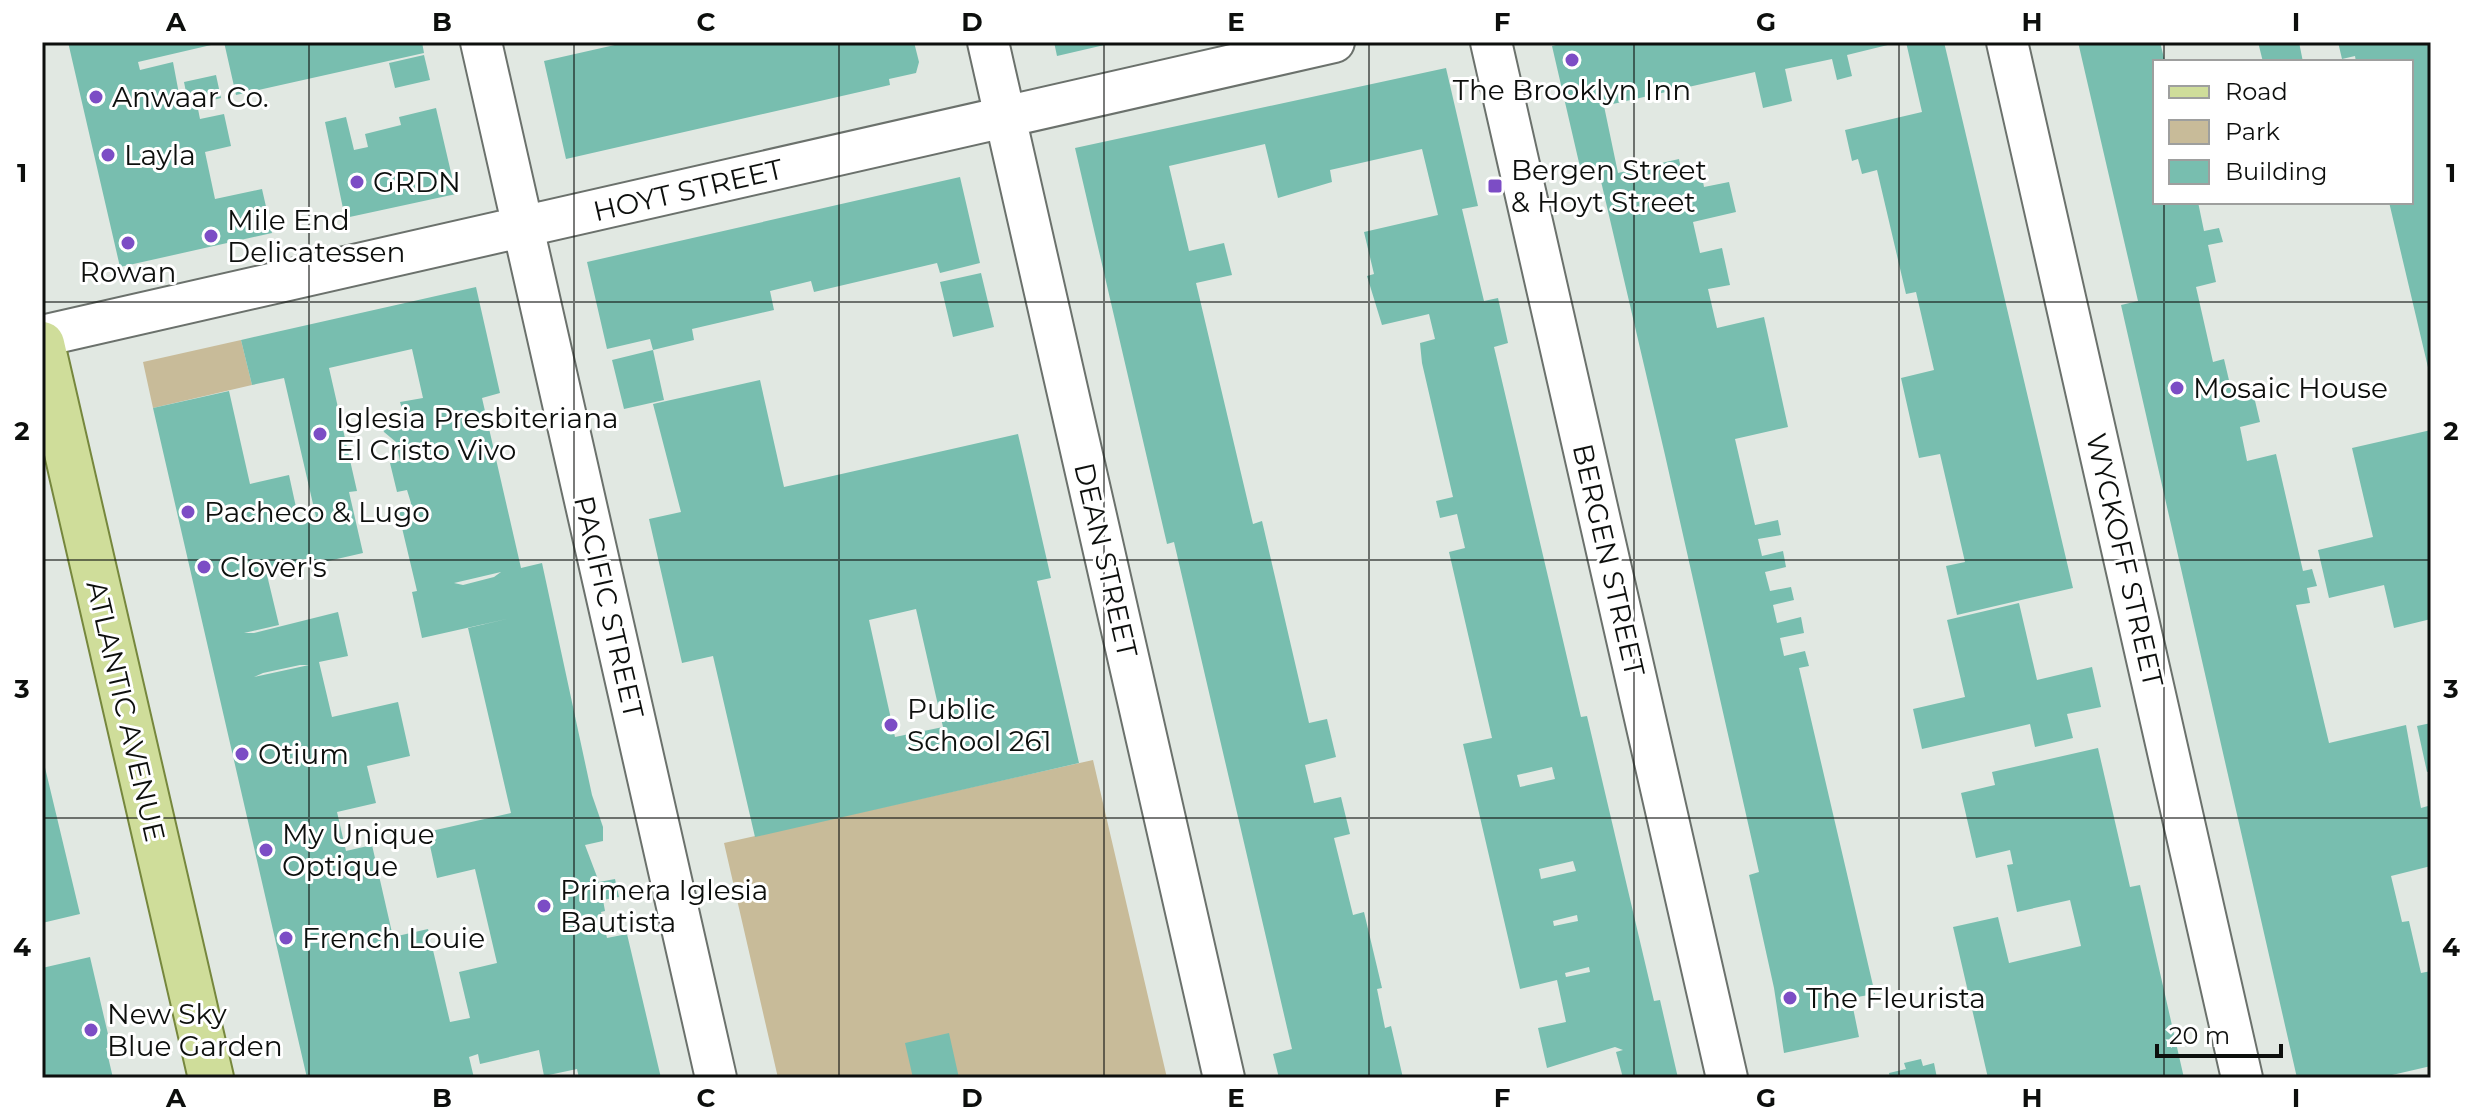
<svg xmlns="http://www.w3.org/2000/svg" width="2473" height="1120" font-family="Montserrat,sans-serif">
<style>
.green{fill:#c8bb99}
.building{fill:#78beaf;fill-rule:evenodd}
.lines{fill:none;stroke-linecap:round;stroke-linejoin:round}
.street-casing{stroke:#6b716c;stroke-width:44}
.primary-casing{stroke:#76873d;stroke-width:48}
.street{stroke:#fff;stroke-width:40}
.primary{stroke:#cfdd9a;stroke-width:44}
.grid{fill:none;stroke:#0d0f0d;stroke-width:2;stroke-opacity:0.55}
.poi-dot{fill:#7c4dc5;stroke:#fff;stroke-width:3}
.labels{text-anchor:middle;stroke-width:6;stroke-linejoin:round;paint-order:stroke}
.poi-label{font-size:28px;fill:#0d0f0d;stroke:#fff;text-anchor:start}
.street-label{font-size:28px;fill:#0d0f0d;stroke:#fff}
.neatline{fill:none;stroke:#0d0f0d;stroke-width:3}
.grid-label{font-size:26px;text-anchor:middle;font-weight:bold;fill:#0d0f0d}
</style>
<rect width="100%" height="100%" fill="#e1e8e2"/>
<!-- green -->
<path class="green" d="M 241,340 L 252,385 L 153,408 L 143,362 Z
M 1093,760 L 1167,1078 L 778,1078 L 724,843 Z"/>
<!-- building -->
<path class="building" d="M 68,42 L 224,42 L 138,62 L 140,70 L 173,62 L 179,94 L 186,92 L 184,82 L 216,75 L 221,98 L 197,104 L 200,119 L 224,114 L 231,146 L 205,152 L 215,199 L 262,189 L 272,233 L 120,267 Z
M 224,42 L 422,42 L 424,53 L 236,95 Z
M 628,42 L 914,42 L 919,62 L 916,73 L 889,79 L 890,85 L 566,159 L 544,61 Z
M 1054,42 L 1113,42 L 1113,43 L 1057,56 Z
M 1568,42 L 1900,42 L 1847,55 L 1852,76 L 1837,80 L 1832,59 L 1785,69 L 1792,101 L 1763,108 L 1755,72 L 1604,106 L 1618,173 L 1679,159 L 1681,169 L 1700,165 L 1704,187 L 1729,182 L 1736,212 L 1693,222 L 1700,253 L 1722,248 L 1730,285 L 1708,289 L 1717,328 L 1764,317 L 1788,427 L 1735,439 L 1755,525 L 1778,520 L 1781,535 L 1758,539 L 1762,556 L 1783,551 L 1786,567 L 1765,572 L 1770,591 L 1791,587 L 1794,600 L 1773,605 L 1777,623 L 1801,617 L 1804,633 L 1780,638 L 1784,656 L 1805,651 L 1809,666 L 1799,668 L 1875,994 L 1851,998 L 1859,1037 L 1784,1053 L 1774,988 L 1749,875 L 1759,872 L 1665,455 L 1600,177 L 1583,180 L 1552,46 Z
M 1906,42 L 1944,42 L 2073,588 L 1957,615 L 1946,566 L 1965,562 L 1940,454 L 1919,458 L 1901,378 L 1934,370 L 1916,292 L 1906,294 L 1877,170 L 1862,174 L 1858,159 L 1852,161 L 1845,130 L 1922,112 Z
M 2078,42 L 2160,42 L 2165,62 L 2155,62 L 2155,202 L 2198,202 L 2204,231 L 2219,228 L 2223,242 L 2208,245 L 2216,282 L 2196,287 L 2213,362 L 2224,359 L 2232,393 L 2252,388 L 2260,422 L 2240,427 L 2247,461 L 2276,454 L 2303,571 L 2312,569 L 2317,586 L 2307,588 L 2310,603 L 2296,605 L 2329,743 L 2406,725 L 2421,808 L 2428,806 L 2431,821 L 2431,866 L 2391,876 L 2402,922 L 2409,921 L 2421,973 L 2431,971 L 2431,1066 L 2379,1078 L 2297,1078 L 2121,305 L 2138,301 Z
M 2258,42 L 2299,42 L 2303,62 L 2263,62 Z
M 2338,42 L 2431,42 L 2431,380 L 2389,202 L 2411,202 L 2411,62 L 2356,62 L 2355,56 L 2342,59 Z
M 424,55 L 430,80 L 395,88 L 389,63 Z
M 1446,68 L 1478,206 L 1462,209 L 1484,301 L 1498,298 L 1508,343 L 1494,347 L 1581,717 L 1587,716 L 1654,1001 L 1660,1000 L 1678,1078 L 1623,1078 L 1616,1052 L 1623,1050 L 1615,1047 L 1547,1068 L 1538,1028 L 1566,1022 L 1557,980 L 1520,989 L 1463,744 L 1492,738 L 1449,552 L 1465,548 L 1457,514 L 1440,518 L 1436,501 L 1453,497 L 1422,363 L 1420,343 L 1435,339 L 1429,314 L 1382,325 L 1367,276 L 1374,274 L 1364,232 L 1438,215 L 1422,149 L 1330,170 L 1332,182 L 1278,198 L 1265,144 L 1169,166 L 1189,251 L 1224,243 L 1232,275 L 1196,283 L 1253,524 L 1262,521 L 1309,723 L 1327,719 L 1336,757 L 1305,765 L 1314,803 L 1341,797 L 1350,834 L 1334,838 L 1353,915 L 1364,912 L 1382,988 L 1377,989 L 1385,1028 L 1391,1026 L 1403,1078 L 1279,1078 L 1273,1054 L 1292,1049 L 1174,542 L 1167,544 L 1075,148 ZM 1552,767 L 1555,779 L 1520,787 L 1517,775 ZM 1573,861 L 1576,871 L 1541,879 L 1539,869 ZM 1577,915 L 1578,921 L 1554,926 L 1553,921 ZM 1589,967 L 1590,972 L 1566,977 L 1565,973 Z
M 436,108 L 456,194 L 345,218 L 325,122 L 346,117 L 354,150 L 368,147 L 365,134 L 401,125 L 399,117 Z
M 960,177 L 980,263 L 940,273 L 937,263 L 814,292 L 811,281 L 770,291 L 774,310 L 692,329 L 694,340 L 653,350 L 650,339 L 607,349 L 587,262 Z
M 981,273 L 994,327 L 953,337 L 940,282 Z
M 476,287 L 500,393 L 482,398 L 521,568 L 542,563 L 592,795 L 603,827 L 603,841 L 585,845 L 599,882 L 615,879 L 619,897 L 603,900 L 605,911 L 601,912 L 607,938 L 627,934 L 661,1078 L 579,1078 L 577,1069 L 544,1076 L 539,1050 L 480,1064 L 478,1054 L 469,1057 L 474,1078 L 307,1078 L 153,408 L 229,391 L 250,484 L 289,475 L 299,521 L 316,517 L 284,378 L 252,385 L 241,340 ZM 412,349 L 423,398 L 400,402 L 404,415 L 380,421 L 384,432 L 396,442 L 400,461 L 390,463 L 397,492 L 407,490 L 411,503 L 411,508 L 398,511 L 417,591 L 412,592 L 422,638 L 511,618 L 468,628 L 511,813 L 427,832 L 437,878 L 475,869 L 497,963 L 459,972 L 470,1018 L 450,1022 L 428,929 L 393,937 L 372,845 L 346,851 L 337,812 L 376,803 L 367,766 L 410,756 L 398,702 L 332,717 L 319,662 L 348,656 L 338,612 L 254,633 L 244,633 L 279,625 L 267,575 L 363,553 L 349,492 L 357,491 L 329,368 ZM 501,572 L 494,577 L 463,585 L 454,583 ZM 300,665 L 309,665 L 254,677 L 263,673 Z
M 653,350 L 664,400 L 624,409 L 612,360 Z
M 760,380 L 784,487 L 1018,434 L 1051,578 L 1037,581 L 1079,763 L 755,837 L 713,656 L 682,663 L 649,519 L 681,512 L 653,404 ZM 916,609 L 943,727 L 895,737 L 869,620 Z
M 2431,430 L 2431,619 L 2394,628 L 2384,585 L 2329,598 L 2318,550 L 2373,537 L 2352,448 Z
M 2019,603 L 2037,680 L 2092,667 L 2101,707 L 2067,714 L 2073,738 L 2035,747 L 2030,724 L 1922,749 L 1913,709 L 1965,697 L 1947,620 Z
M 2431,723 L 2431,771 L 2427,772 L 2417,726 Z
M 2098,748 L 2130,887 L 2140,885 L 2184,1078 L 1988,1078 L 1953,927 L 1998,917 L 2009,963 L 2081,946 L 2070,900 L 2017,912 L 2007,865 L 2013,864 L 2010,850 L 1976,858 L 1961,793 L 1995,785 L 1992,772 Z
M 42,755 L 80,914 L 42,923 Z
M 90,957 L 111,1047 L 106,1048 L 113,1078 L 42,1078 L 42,968 Z
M 949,1033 L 959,1078 L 913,1078 L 905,1043 Z
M 1921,1059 L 1923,1066 L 1934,1063 L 1937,1078 L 1890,1078 L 1889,1073 L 1906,1069 L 1904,1063 Z"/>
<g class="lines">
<defs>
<path id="street" d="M 481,42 L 716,1078
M 988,42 L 1224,1078
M 1491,42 L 1727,1078
M 2007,42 L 2242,1078
M 42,336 L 1334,42"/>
<path id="primary" d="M 42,344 L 211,1078"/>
</defs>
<!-- street casing -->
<use href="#street" class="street-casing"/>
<!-- primary casing -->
<use href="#primary" class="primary-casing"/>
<!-- street -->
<use href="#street" class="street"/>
<!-- primary -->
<use href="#primary" class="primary"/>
</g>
<!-- grid -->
<path class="grid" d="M 309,42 L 309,1078M 574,42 L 574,1078M 839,42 L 839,1078M 1104,42 L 1104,1078M 1369,42 L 1369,1078M 1634,42 L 1634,1078M 1899,42 L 1899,1078M 2164,42 L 2164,62M 2164,202 L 2164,1078M 42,302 L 2431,302M 42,560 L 2431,560M 42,818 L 2431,818"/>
<!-- markers -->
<g class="poi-dot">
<circle cx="1572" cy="60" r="8"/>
<circle cx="96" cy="97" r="8"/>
<circle cx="108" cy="155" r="8"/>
<circle cx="357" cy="182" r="8"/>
<rect x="1487" y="178" width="16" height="16" rx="4"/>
<circle cx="211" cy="236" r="8"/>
<circle cx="128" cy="243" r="8"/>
<circle cx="2177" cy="388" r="8"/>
<circle cx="320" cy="434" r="8"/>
<circle cx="188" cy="512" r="8"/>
<circle cx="204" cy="567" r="8"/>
<circle cx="891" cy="725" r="8"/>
<circle cx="242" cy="754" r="8"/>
<circle cx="266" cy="850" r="8"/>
<circle cx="544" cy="906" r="8"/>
<circle cx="286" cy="938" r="8"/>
<circle cx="1790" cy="998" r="8"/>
<circle cx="91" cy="1030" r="8"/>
</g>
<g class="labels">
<!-- poi labels -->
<g class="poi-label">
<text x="1572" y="100" text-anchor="middle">The Brooklyn Inn</text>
<text x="112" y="107">Anwaar Co.</text>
<text x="124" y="165">Layla</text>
<text x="1511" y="180">Bergen Street<tspan x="1511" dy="32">&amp; Hoyt Street</tspan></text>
<text x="373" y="192">GRDN</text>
<text x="227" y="230">Mile End<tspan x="227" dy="32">Delicatessen</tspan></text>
<text x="128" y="282" text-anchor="middle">Rowan</text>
<text x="2193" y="398">Mosaic House</text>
<text x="336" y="428">Iglesia Presbiteriana<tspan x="336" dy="32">El Cristo Vivo</tspan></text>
<text x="204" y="522">Pacheco &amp; Lugo</text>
<text x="220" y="577">Clover's</text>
<text x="907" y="719">Public<tspan x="907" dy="32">School 261</tspan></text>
<text x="258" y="764">Otium</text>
<text x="282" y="844">My Unique<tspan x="282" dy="32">Optique</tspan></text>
<text x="560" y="900">Primera Iglesia<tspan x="560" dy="32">Bautista</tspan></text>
<text x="302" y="948">French Louie</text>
<text x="1806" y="1008">The Fleurista</text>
<text x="107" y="1024">New Sky<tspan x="107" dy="32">Blue Garden</tspan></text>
</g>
<!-- street labels -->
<g class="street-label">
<text transform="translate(688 190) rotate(-13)" y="10">HOYT STREET</text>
<text transform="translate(1106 560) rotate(77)" y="10">DEAN STREET</text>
<text transform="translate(1609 560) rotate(77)" y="10">BERGEN STREET</text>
<text transform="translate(2125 560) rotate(77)" y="10">WYCKOFF STREET</text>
<text transform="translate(609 607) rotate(77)" y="10">PACIFIC STREET</text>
<text transform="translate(126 711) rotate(77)" y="10">ATLANTIC AVENUE</text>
</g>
</g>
<!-- border -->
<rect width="2473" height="1120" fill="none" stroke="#ffffff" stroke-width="88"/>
<!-- legend -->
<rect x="2153" y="60" width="260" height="144" fill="#ffffff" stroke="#9e9f9e" stroke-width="2"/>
<rect x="2169" y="86" width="40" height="12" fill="#cfdd9a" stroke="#9e9f9e" stroke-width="2"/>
<text x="2225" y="100" font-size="24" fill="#0d0f0d">Road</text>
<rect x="2169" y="120" width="40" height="24" fill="#c8bb99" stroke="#9e9f9e" stroke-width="2"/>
<text x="2225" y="140" font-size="24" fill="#0d0f0d">Park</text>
<rect x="2169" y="160" width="40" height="24" fill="#78beaf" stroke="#9e9f9e" stroke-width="2"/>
<text x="2225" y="180" font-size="24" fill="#0d0f0d">Building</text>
<!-- scale -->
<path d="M2157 1044v12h124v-12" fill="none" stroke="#0d0f0d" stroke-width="4"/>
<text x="2169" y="1044" font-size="24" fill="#0d0f0d" stroke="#ffffff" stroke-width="6" paint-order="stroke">20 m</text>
<rect x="44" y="44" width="2385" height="1032" class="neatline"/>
<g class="grid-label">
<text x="176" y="31">A</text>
<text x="442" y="31">B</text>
<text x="706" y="31">C</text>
<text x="972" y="31">D</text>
<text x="1236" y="31">E</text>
<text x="1502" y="31">F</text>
<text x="1766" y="31">G</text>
<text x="2032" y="31">H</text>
<text x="2296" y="31">I</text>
<text x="22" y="182">1</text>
<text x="2451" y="182">1</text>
<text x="22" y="440">2</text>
<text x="2451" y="440">2</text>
<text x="22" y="698">3</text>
<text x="2451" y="698">3</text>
<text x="22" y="956">4</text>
<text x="2451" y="956">4</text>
<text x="176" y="1107">A</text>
<text x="442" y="1107">B</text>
<text x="706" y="1107">C</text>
<text x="972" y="1107">D</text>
<text x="1236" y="1107">E</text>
<text x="1502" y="1107">F</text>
<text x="1766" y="1107">G</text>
<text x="2032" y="1107">H</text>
<text x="2296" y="1107">I</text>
</g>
</svg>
